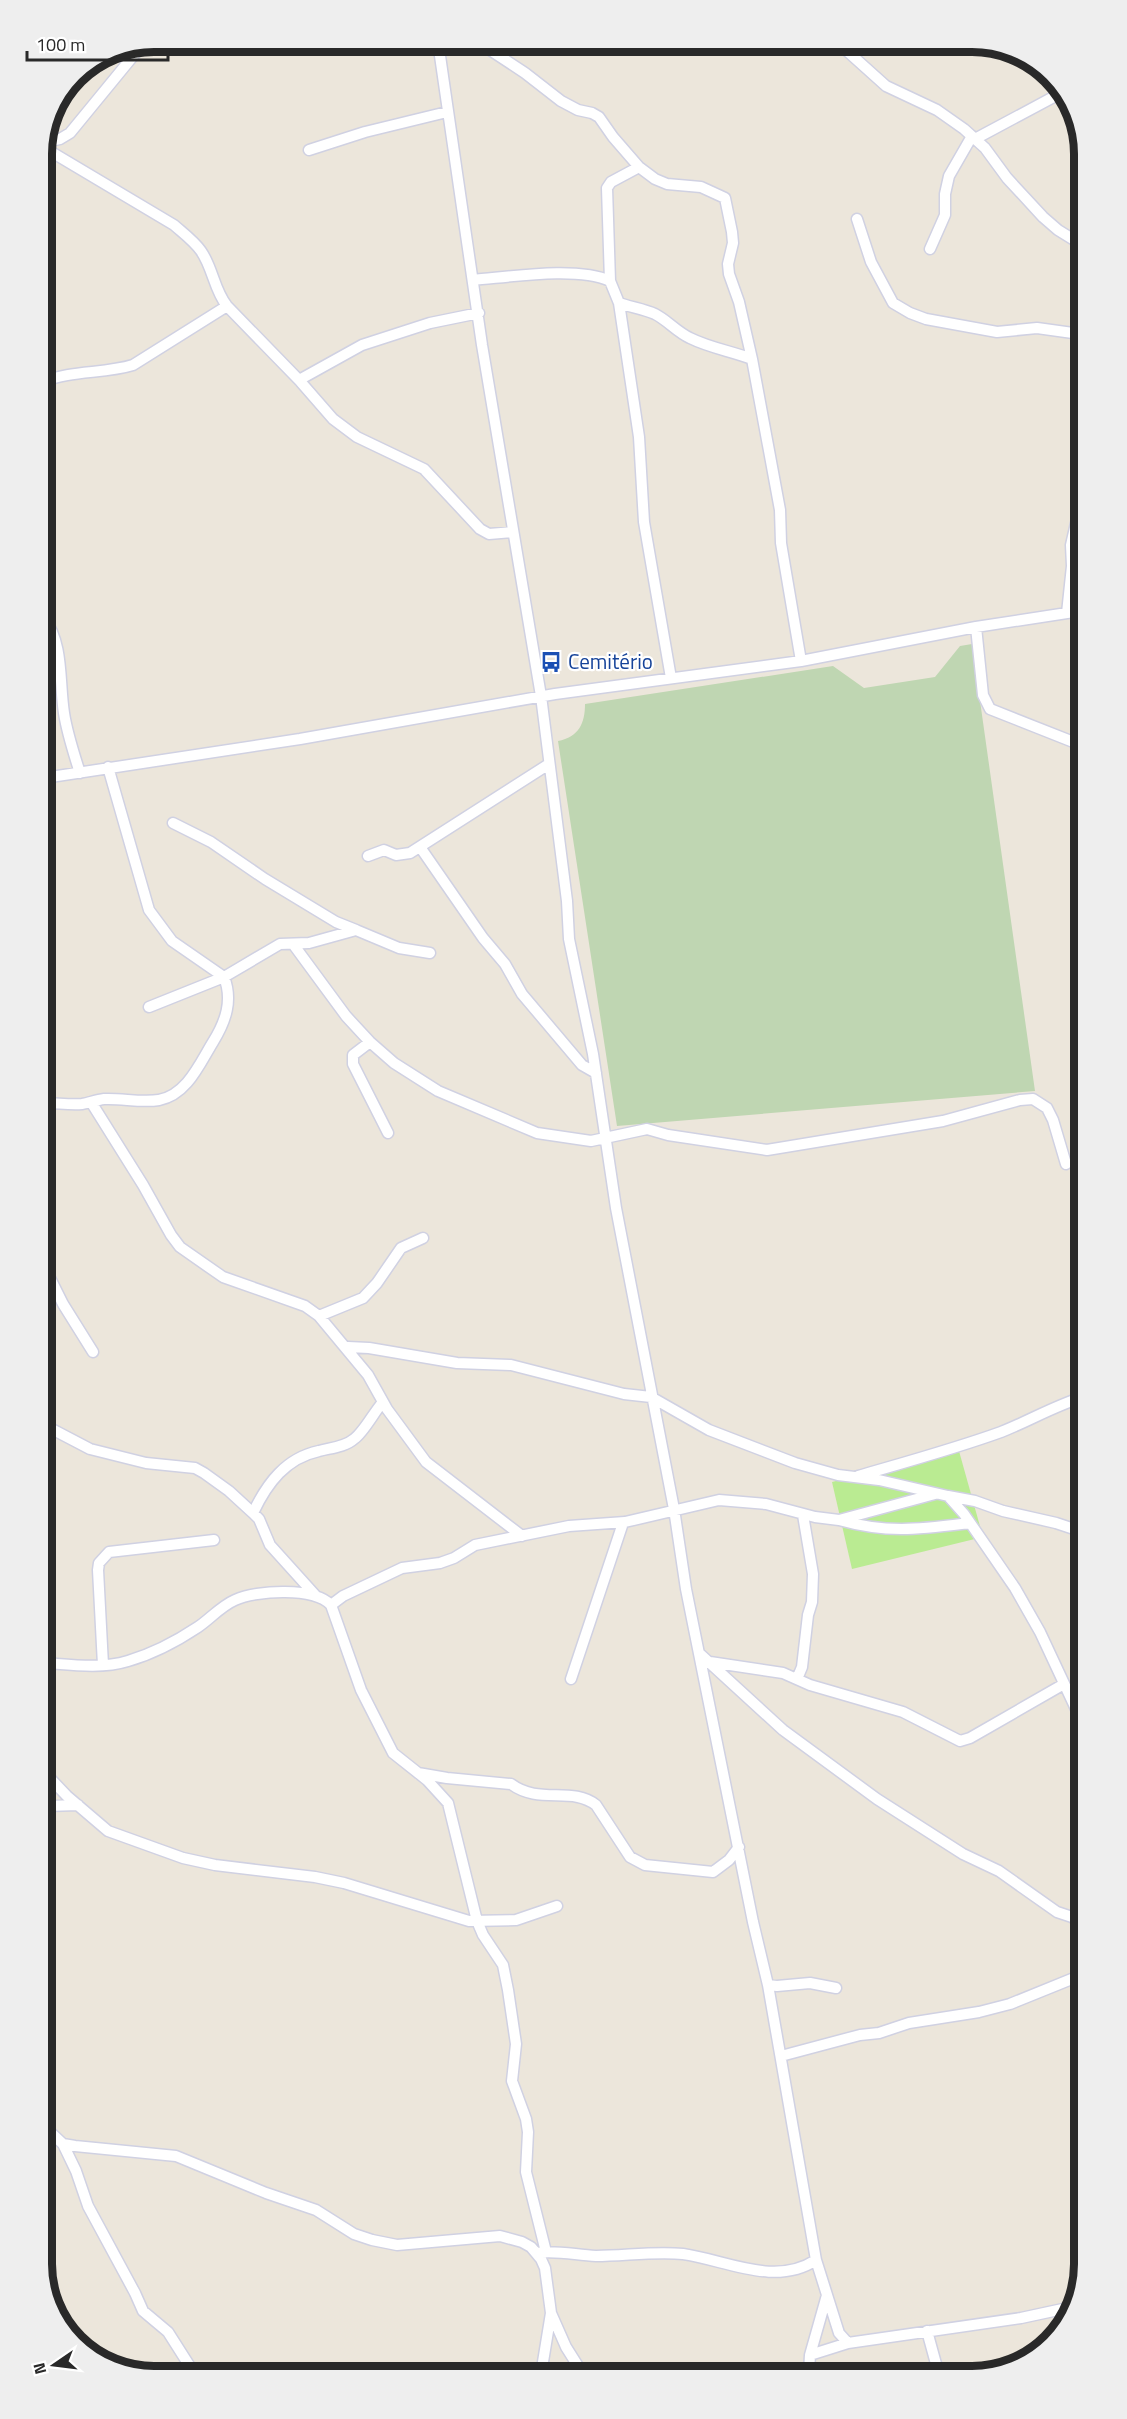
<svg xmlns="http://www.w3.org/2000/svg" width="1127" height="2419" font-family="'Titillium Web',sans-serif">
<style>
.cemetery{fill:#bfd6b2}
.pitch{fill:#baeb92}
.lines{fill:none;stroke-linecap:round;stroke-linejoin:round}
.minor-casing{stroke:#d0d1e2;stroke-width:13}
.minor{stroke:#fff;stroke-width:10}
.labels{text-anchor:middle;stroke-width:4.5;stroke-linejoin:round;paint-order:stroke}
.transit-label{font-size:21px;fill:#164399;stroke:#fff;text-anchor:start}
.rim{fill:none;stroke:#292929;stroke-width:8}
</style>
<rect width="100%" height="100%" fill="#ece6db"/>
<!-- cemetery -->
<path class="cemetery" d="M 972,644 L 1035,1091 L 617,1126 L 558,741 C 579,737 585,723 585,704 L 833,666 L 864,688 L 935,677 L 960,646 Z"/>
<!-- pitch -->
<path class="pitch" d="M 959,1451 L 983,1537 L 852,1569 L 832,1482 Z"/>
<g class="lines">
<defs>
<path id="minor" d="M 438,42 L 482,345 L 541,696 L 567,901 L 569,939 L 593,1054 L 616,1208 L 674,1509 L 686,1589 L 753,1922 L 768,1985 L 816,2260 C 775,2287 726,2260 683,2254 C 655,2251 624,2256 596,2256 C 575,2255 557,2250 536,2253
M 478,42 L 525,73 L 561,101 L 578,110 L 592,113 L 599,117 L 613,137 L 639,167 L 655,179 L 667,184 L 701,187 L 725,198 L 732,232 L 733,243 L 728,264 L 729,274 L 739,302 L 752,359
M 837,42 L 886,86 L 937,110 L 964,129 L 985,148 L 1007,178 L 1043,217 L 1058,230 L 1079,243
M 975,139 L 1061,93
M 45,142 L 60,139 L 70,133 L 143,44
M 43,147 L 174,225 C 183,233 194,241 201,251 C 213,268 214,290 227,306 L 299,380 L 333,419 L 357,437 L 424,469 L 480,529 L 489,534 L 513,532
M 309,150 L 365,132 L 447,112
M 857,219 L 871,262 L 893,303 L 910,313 L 926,319 L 997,332 L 1037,328 L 1080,334
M 930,249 L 945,215 L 945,194 L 949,176 L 972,136
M 473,280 C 510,277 577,266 610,281 L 619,303 C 630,307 644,309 655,314 C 667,320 677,332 690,338 C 710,348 731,351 752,359 L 780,510 L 781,543 L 801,661
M 610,281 L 607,188 L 611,182 L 639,167
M 619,303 L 639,437 L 644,522 L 671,678
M 299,380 L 362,345 L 430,323 L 479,313
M 43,382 C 71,370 104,374 133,365 L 227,306
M 1067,613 L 1072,566 L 1071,545 L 1080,506
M 44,618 C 64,644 59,682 64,713 C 67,733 74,754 80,773
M 976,627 L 983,695 L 990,709 L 1081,745
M 44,778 L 300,739 L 555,694 L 801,661 L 976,627 L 1080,611
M 173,823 L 211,842 L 265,879 L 336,922 L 356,930
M 420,847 L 483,938 L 505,964 L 522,994 L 582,1065 L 596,1073
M 368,856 L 384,850 L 396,855 L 410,853 L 549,764
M 293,944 L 346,1016 L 370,1042 L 394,1063 L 438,1091 L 537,1133 L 591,1141 L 647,1129 L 668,1135 L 767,1150 L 943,1121 L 1020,1100 L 1033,1099 L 1047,1108 L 1053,1120 L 1066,1164
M 149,1007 L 224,977 L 280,944 L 309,943 L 356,930 L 399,948 L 430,953
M 370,1042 L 353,1055 L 353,1064 L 388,1133
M 91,1102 L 143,1185 L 171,1235 L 180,1247 L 223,1277 L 305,1306 L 319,1316 L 368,1375 L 387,1409 L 426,1462 L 522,1536
M 45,1103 C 57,1103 70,1105 82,1104 C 89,1103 96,1100 104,1099 C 122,1098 141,1103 159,1100 C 187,1095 200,1063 213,1042 C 226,1021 233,1000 224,977 L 172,941 L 149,910 L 108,767
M 45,1268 L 63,1304 L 93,1352
M 319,1316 L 363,1298 L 377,1283 L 401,1248 L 423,1238
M 348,1347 L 369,1348 L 457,1363 L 511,1365 L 624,1394 L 651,1397 L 709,1430 L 795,1463 L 838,1475 L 879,1480 L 948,1496 L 964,1514 L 1015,1588 L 1040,1632 L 1083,1724
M 46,1426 L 90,1449 L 146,1463 L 195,1468 L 204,1473 L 229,1491 L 253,1513 L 259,1519 L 270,1545 L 316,1596
M 858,1476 C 906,1462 954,1449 1001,1432 C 1029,1421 1054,1406 1083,1397
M 948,1496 L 975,1501 L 1003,1511 L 1056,1523 L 1083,1532
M 253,1513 C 267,1483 286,1458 319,1451 C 330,1448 345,1447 354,1439 C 364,1432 374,1412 383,1402
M 839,1520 C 888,1534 921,1529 970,1523
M 331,1605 L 343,1596 L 402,1568 L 440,1563 L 454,1558 L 475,1545 L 569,1526 L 625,1522 L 719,1500 L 766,1504 L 815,1517 L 839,1520 L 935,1494
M 700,1654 L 783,1730 L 877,1799 L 963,1854 L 999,1871 L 1057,1912 L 1072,1917 L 1084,1926
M 710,1662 L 783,1673 L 810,1685 L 903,1712 L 960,1741 L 970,1738 L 1064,1684
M 46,1663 C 73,1665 102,1669 128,1661 C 152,1654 177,1641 198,1627 C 210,1619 221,1606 235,1600 C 257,1590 314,1587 331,1605 L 361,1690 L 393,1753 L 427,1780 L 448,1803 L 477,1921 L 483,1935 L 503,1965 L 508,1990 L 516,2044 L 512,2081 L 526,2119 L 528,2132 L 526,2172 L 546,2252
M 103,1665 L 98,1570 L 99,1563 L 109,1552 L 214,1540
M 571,1679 L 623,1523
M 797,1679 L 802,1667 L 808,1615 L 812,1602 L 813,1574 L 803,1515
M 418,1773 L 447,1778 L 511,1784 C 539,1805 572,1786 596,1805 L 630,1857 L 645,1865 L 713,1872 L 729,1860 L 739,1847
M 47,1775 L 67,1796 L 108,1831 L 183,1858 L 215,1865 L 315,1877 L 344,1883 L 469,1921 L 516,1920 L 557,1906
M 47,1806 L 78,1805
M 768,1985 L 777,1986 L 810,1983 L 836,1988
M 781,2056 L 860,2035 L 879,2033 L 909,2023 L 979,2012 L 1010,2004 L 1084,1974
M 48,2130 L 63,2144 L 75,2146 L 176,2156 L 266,2193 L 316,2210 L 354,2234 L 372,2240 L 397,2245 L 500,2236 L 522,2242 L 531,2247 L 541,2259 L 545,2268 L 551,2313 L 566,2347 L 583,2374
M 63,2144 L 76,2171 L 88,2206 L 135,2293 L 143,2311 L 168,2332 L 196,2376
M 816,2260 L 839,2333 L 848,2343 L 1021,2318 L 1072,2307
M 927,2331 L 938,2371
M 810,2355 L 848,2343
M 809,2372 L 810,2355 L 827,2295
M 541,2374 L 551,2313"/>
</defs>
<!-- minor casing -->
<use href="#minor" class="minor-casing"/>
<!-- minor -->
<use href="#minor" class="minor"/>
</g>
<!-- icons -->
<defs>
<symbol id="bus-bare" viewBox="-9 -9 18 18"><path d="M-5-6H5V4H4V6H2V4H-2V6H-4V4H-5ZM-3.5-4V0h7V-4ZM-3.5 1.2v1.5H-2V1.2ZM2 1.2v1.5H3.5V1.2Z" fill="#1a4fb4" stroke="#fff" stroke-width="2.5" paint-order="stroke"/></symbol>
</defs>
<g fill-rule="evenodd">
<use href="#bus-bare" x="536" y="647" width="30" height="30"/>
</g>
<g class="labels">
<!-- transit labels -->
<g class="transit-label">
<text x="568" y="669">Cemitério</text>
</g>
</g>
<!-- crop -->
<path d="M0 0H1127V2419H0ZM154 52H972A102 102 0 0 1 1074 154V2264A102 102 0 0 1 972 2366H154A102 102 0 0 1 52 2264V154A102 102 0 0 1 154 52Z" fill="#eee" fill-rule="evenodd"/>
<path class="rim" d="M154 52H972A102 102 0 0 1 1074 154V2264A102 102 0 0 1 972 2366H154A102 102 0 0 1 52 2264V154A102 102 0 0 1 154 52Z"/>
<!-- north arrow -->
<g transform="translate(54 2365) rotate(256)" stroke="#ffffff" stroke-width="4.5" paint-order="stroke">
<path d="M0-4.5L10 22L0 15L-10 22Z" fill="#292929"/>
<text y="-9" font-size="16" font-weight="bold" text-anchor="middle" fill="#292929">N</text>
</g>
<!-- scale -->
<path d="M27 51v9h141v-9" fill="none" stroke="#292929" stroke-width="3"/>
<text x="36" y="51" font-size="18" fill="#292929" stroke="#ffffff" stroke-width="4.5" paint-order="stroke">100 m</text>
</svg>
